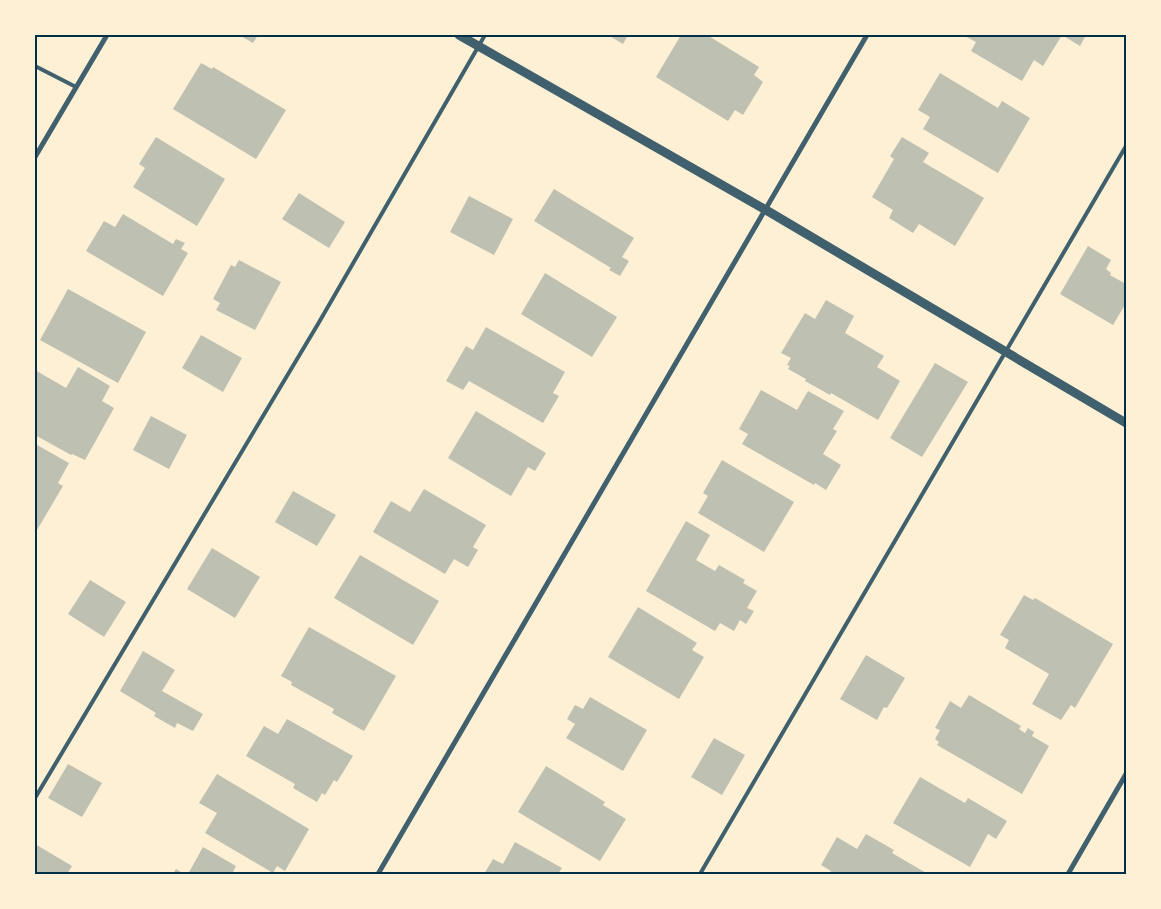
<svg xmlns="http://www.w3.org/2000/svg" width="1161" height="909" font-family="'Sofia Sans Condensed',sans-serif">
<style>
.building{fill:#bec0b2}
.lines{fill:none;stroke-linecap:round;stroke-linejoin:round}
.service{stroke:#3f606c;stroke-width:4}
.minor{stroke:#3f606c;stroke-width:5}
.tertiary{stroke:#3f606c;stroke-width:9}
.neatline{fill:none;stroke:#003049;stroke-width:2}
</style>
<rect width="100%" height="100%" fill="#fdf0d5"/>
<!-- building -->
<path class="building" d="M 239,35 L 258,35 L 253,43 Z
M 608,35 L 628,35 L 623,44 Z
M 681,35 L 707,35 L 759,67 L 754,75 L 763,82 L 743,115 L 735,110 L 728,121 L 656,77 Z
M 963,35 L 1062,35 L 1043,66 L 1034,60 L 1022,81 L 971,51 L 976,42 Z
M 1062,35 L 1086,35 L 1080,46 Z
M 201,63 L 212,69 L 213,67 L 286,110 L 256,159 L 173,109 Z
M 940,73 L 998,108 L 1002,101 L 1030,118 L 998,173 L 923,129 L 930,117 L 918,110 Z
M 156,137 L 225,179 L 197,226 L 133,187 L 145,168 L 139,164 Z
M 902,137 L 929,153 L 923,162 L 984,198 L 955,246 L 919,224 L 913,233 L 889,218 L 893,210 L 872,197 L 894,159 L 890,156 Z
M 554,189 L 634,238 L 622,257 L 629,261 L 620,276 L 609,270 L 611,268 L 534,221 Z
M 299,193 L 345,222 L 329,248 L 282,219 Z
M 469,196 L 513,219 L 494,255 L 450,232 Z
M 123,214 L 173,244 L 176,239 L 185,243 L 181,249 L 188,253 L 163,296 L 86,251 L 104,221 L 115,227 Z
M 1088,246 L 1111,260 L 1106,269 L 1111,273 L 1110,275 L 1126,284 L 1126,303 L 1113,325 L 1060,294 Z
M 239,260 L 281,282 L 255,330 L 216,310 L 220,303 L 213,299 L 231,265 L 235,267 Z
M 545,273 L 617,317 L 592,357 L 521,314 Z
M 68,289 L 146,332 L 118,383 L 40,340 Z
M 826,300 L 854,316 L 845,333 L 884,356 L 877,367 L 900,381 L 878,420 L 831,393 L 830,395 L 805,381 L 806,379 L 788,369 L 790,366 L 787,365 L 791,358 L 781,353 L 805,313 L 815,319 Z
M 486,327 L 565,372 L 553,393 L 559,396 L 543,423 L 469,381 L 463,390 L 446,381 L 466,346 L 473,350 Z
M 201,335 L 242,358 L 223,392 L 182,368 Z
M 935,363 L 968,382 L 922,457 L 890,438 Z
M 78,367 L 110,386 L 102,401 L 114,408 L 85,460 L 72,454 L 71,455 L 35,435 L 35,370 L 66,388 Z
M 761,390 L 797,410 L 808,391 L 844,411 L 833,429 L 837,431 L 823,454 L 841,465 L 826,490 L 815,483 L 814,485 L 742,444 L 748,434 L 739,429 Z
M 476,411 L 546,453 L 535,471 L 528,467 L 511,496 L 448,458 Z
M 151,416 L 187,435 L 169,469 L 133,450 Z
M 37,445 L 69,463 L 58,483 L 63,486 L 37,530 L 35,529 L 35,448 Z
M 722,460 L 794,502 L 764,552 L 698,513 L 708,496 L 703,493 Z
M 424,489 L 486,525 L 473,547 L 478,550 L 468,567 L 454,559 L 445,574 L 373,532 L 391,501 L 410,512 Z
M 293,491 L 336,515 L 317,546 L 275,522 Z
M 686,521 L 710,535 L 696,560 L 715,571 L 719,565 L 745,580 L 743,583 L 757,591 L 747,608 L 754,611 L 746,624 L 740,620 L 734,631 L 720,623 L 715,631 L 646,591 Z
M 212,548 L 260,577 L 235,618 L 187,589 Z
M 360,555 L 439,601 L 413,645 L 334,598 Z
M 90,580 L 126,602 L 104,637 L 68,614 Z
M 1024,595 L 1033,600 L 1035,598 L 1113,644 L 1075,708 L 1071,705 L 1061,720 L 1032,704 L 1049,674 L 1005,648 L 1009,640 L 1000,635 Z
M 638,607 L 697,643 L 692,650 L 704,657 L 679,699 L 608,657 Z
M 309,627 L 396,676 L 364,731 L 332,713 L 334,709 L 291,685 L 292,682 L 281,676 Z
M 143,651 L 175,670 L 162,691 L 203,714 L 193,731 L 177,723 L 175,728 L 154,716 L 156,713 L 120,691 Z
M 866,655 L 905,678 L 887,708 L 884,707 L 877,720 L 840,699 Z
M 969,695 L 1021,726 L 1019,729 L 1025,733 L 1028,728 L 1034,732 L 1032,736 L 1049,746 L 1022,794 L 937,745 L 939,742 L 935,739 L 940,730 L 935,728 L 950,701 L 961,708 Z
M 590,697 L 647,730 L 623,771 L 566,738 L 575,724 L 567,719 L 575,705 L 583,709 Z
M 287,719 L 353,756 L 337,782 L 334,780 L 325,795 L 322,793 L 317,802 L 293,788 L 295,784 L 246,756 L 264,726 L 278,734 Z
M 714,738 L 745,755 L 722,795 L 691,777 Z
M 68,764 L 102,783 L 82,817 L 48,798 Z
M 546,766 L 605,802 L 603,805 L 626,819 L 600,861 L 518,812 Z
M 217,774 L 309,829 L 285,871 L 277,866 L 273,873 L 205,833 L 217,813 L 199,803 Z
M 920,777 L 965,803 L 968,798 L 1007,821 L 996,839 L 988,834 L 970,867 L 893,823 Z
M 866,834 L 894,850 L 892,853 L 928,874 L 829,874 L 831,871 L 821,865 L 837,837 L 857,849 Z
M 515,842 L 562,868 L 558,874 L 484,874 L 493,859 L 503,864 Z
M 35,844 L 72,866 L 67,874 L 35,874 Z
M 203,847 L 236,866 L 232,874 L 188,874 Z
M 176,869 L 184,874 L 173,874 Z"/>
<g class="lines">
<!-- service -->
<path class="service" d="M 35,66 L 76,87
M 35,798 L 318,324 L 485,35
M 700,874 L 1126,146"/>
<!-- minor -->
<path class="minor" d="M 35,157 L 107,35
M 378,874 L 867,35
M 1068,874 L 1126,774"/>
<!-- tertiary -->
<path class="tertiary" d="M 459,35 L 766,210 L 1126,423"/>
</g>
<!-- border -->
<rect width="1161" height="909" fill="none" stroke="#fdf0d5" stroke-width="72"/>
<rect x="36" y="36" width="1089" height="837" class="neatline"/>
</svg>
